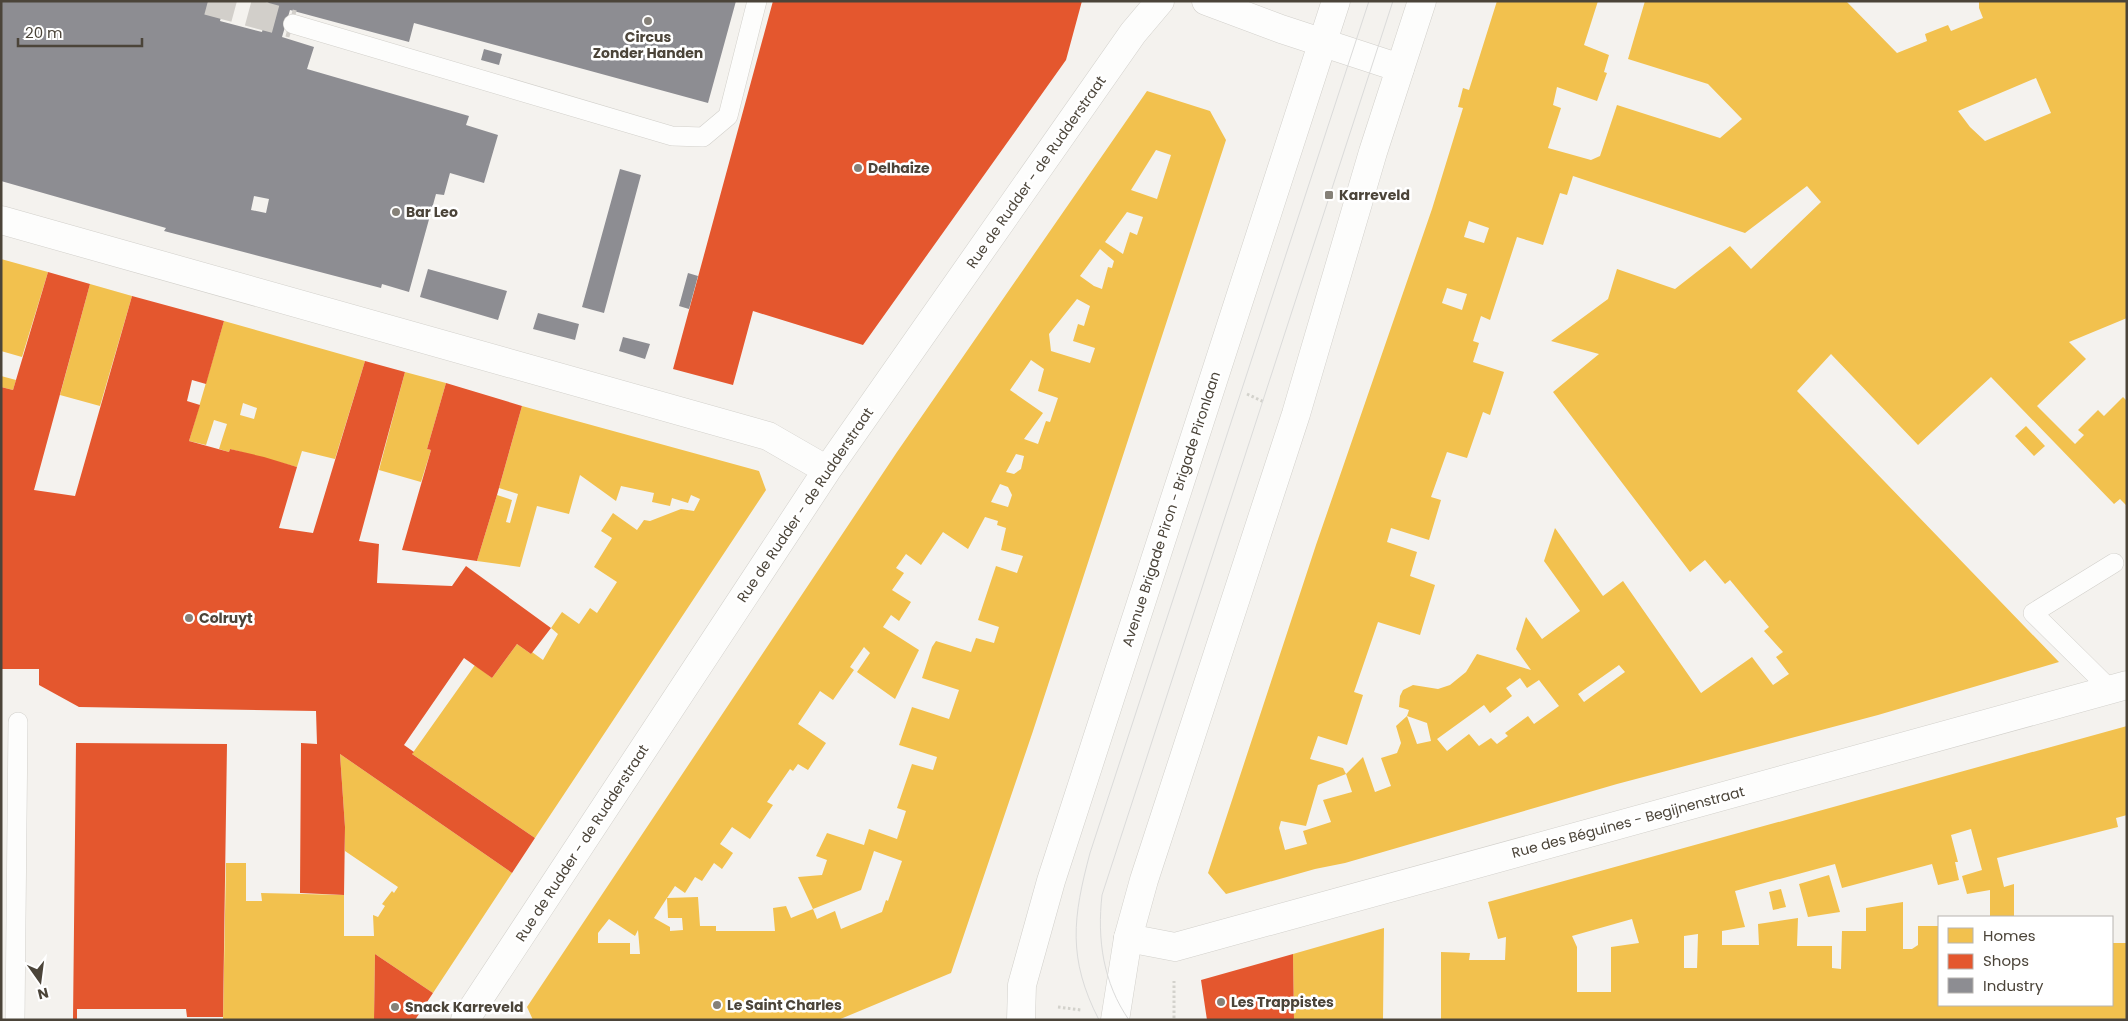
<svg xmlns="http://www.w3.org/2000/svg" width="2128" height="1021" font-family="Poppins,sans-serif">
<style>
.homes{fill:#f2c14e;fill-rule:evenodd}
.shops{fill:#e4572e}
.industry{fill:#8d8d92;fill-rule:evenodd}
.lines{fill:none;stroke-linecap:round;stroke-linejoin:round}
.pedestrian-tunnel{stroke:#d2cfca;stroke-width:28;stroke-dasharray:28 14;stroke-linecap:butt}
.service-casing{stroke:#d2d0cb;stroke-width:20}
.minor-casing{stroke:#d2d0cb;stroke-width:29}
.tertiary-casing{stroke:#d2d0cb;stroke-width:29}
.path{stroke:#d3d2cc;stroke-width:3;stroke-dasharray:2.5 2.5;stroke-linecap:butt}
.service{stroke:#fdfdfc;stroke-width:19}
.minor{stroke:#fdfdfc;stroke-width:28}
.tertiary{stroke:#fdfdfc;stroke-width:28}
.tram{stroke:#dbdbda;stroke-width:1}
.poi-dot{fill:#868178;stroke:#fff;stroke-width:2}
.labels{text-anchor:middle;stroke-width:5;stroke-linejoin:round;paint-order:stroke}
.poi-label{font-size:14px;font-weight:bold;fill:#4b4439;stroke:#fff;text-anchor:start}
.street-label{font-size:14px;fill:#4b4439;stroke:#fff}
</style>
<rect width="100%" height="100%" fill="#f4f2ee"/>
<!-- homes -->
<path class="homes" d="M 1497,1 L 1598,1 L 1584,45 L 1609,55 L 1604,72 L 1607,73 L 1597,101 L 1557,87 L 1553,105 L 1561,108 L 1548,148 L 1591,160 L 1600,156 L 1617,105 L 1720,138 L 1742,119 L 1708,84 L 1628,59 L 1645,1 L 1846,1 L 1897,53 L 1927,41 L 1925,34 L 1948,25 L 1951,31 L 1983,18 L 1979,8 L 1979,1 L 2126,1 L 2127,318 L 2069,342 L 2086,359 L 2037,406 L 2075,444 L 2084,435 L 2078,430 L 2098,410 L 2104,416 L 2123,397 L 2127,401 L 2127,506 L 2120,499 L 2114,504 L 1991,377 L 1918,445 L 1831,354 L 1797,391 L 2059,662 L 1878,715 L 1617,784 L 1345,863 L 1315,869 L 1226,894 L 1208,873 L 1316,545 L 1432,209 L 1463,108 L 1458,107 L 1463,88 L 1469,90 ZM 2036,78 L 2051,113 L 1985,141 L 1970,127 L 1958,111 ZM 1573,176 L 1745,233 L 1807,186 L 1821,202 L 1751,269 L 1730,246 L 1675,289 L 1617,269 L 1608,299 L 1551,341 L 1599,354 L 1553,392 L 1690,572 L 1705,560 L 1725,584 L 1730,580 L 1769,627 L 1764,631 L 1783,652 L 1776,657 L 1789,674 L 1773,685 L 1752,657 L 1701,693 L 1623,581 L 1603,596 L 1555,528 L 1544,561 L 1580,611 L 1542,639 L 1526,617 L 1516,649 L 1531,670 L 1477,654 L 1466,672 L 1450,685 L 1438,689 L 1413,685 L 1403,690 L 1400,696 L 1399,707 L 1409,710 L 1407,716 L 1396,726 L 1401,743 L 1397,753 L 1381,758 L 1391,786 L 1375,792 L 1363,757 L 1346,774 L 1343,768 L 1310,759 L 1318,736 L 1347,745 L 1363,695 L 1354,692 L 1378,622 L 1420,635 L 1435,585 L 1410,576 L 1417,552 L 1387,542 L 1391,528 L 1429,540 L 1441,500 L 1431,497 L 1447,452 L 1467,458 L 1483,412 L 1490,415 L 1504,372 L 1473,362 L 1479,343 L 1473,341 L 1481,316 L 1490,320 L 1517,237 L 1543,245 L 1560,193 L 1567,195 ZM 1469,221 L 1489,228 L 1484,243 L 1464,237 ZM 1447,288 L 1467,294 L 1462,310 L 1442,303 ZM 1619,665 L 1625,672 L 1584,702 L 1578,694 ZM 1520,678 L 1527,688 L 1539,680 L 1559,706 L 1534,724 L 1528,716 L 1505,733 L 1508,736 L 1497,744 L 1491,738 L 1479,746 L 1469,734 L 1447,751 L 1437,739 L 1484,705 L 1490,713 L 1512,696 L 1506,688 ZM 1407,716 L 1427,723 L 1431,741 L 1417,744 ZM 1346,774 L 1352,792 L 1323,800 L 1331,822 L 1303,831 L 1307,844 L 1285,850 L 1279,828 L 1281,821 L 1306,826 L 1318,785 Z
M 1147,91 L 1210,111 L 1226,140 L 1033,731 L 951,973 L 838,1020 L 533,1020 L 527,1007 L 897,452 ZM 1156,150 L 1171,155 L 1157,199 L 1131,190 ZM 1127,212 L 1143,217 L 1137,235 L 1130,232 L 1123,254 L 1105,242 ZM 1100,249 L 1114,261 L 1112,268 L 1108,267 L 1102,289 L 1094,286 L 1080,276 ZM 1077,299 L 1090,306 L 1084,326 L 1078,324 L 1073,341 L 1095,348 L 1090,363 L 1051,351 L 1049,334 ZM 1031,360 L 1044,369 L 1038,391 L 1058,398 L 1050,422 L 1046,421 L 1038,444 L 1024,439 L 1043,413 L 1010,390 ZM 1016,454 L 1024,456 L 1021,469 L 1014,474 L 1006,472 ZM 1000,484 L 1008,487 L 1012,495 L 1008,507 L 991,502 ZM 985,517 L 998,521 L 997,525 L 1006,528 L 1001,550 L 1023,556 L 1017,573 L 996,566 L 978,620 L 999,627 L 994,643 L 976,638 L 971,652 L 936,641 L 932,647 L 922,678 L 959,690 L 949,719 L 912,707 L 899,745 L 937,757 L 933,770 L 912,764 L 897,808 L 906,811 L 897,839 L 869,829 L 864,845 L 827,833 L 816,856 L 827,860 L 822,875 L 798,877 L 813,909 L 861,890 L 874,851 L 902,861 L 888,901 L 886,900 L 882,912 L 841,929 L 835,911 L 817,919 L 813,909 L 791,918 L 786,906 L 773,908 L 775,931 L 716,931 L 716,926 L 700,926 L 698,897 L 667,898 L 675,886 L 685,893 L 695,877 L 702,881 L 714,863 L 722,869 L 733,853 L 720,844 L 732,827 L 750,839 L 773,805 L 767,802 L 790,769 L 793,771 L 798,764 L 808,770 L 826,743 L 798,724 L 820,691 L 833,700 L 854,670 L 850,667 L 864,647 L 870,653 L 857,672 L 895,699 L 919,650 L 883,627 L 891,615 L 899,621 L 911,602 L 892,590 L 904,573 L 896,568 L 906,554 L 921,565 L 943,532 L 968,549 ZM 667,898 L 668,918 L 682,918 L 683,930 L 670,931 L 670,927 L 654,918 ZM 609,919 L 635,936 L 638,930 L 640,954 L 630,954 L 630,943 L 598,943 L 598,933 Z
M 1,259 L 48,272 L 22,357 L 1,351 Z
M 90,284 L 132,296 L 100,406 L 60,395 Z
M 224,321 L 365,361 L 335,459 L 302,451 L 297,467 L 230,449 L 229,452 L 219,449 L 227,424 L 214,420 L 206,445 L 189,441 ZM 243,403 L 257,408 L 254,419 L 240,415 Z
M 405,372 L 446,383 L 427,449 L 431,450 L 421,482 L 379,470 Z
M 1,376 L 16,380 L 13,390 L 1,387 Z
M 522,406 L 759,471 L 766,490 L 535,838 L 412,754 L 475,665 L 492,678 L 517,644 L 531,654 L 532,652 L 543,660 L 558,634 L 551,628 L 562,612 L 579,624 L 590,608 L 597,613 L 617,582 L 594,567 L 612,538 L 601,531 L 613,513 L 637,530 L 644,520 L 650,521 L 681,509 L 694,511 L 700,499 L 691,495 L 688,503 L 672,498 L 670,506 L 652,502 L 654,493 L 621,486 L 616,501 L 580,475 L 569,514 L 537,506 L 520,567 L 477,561 L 497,495 L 512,500 L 506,522 L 510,523 L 518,494 L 499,488 Z
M 2026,426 L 2045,446 L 2034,456 L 2015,436 Z
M 2127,726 L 2127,815 L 2116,818 L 2118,827 L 1997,858 L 2004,887 L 2014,884 L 2014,917 L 1990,917 L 1990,890 L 1967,894 L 1962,876 L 1982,870 L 1971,829 L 1951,835 L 1958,862 L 1955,862 L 1959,880 L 1938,885 L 1932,864 L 1842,888 L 1835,864 L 1735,891 L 1745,927 L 1722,931 L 1722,945 L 1759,945 L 1758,924 L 1798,918 L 1797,946 L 1832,946 L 1832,968 L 1841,969 L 1842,931 L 1866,931 L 1866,908 L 1903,902 L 1903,949 L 1912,949 L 1918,945 L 1918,926 L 1939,926 L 1939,1005 L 2112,1005 L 2112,943 L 2127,943 L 2127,1020 L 1441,1020 L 1441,952 L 1470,953 L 1469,960 L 1505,960 L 1506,937 L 1498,939 L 1488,902 ZM 1632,919 L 1639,943 L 1611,947 L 1611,992 L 1577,992 L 1577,947 L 1572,936 ZM 1698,934 L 1697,968 L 1684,968 L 1684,936 Z
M 340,754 L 512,873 L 433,993 L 375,954 L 374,1020 L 223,1020 L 226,863 L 246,863 L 246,901 L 262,901 L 261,893 L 344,895 L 344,936 L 374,936 L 373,915 L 378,917 L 385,906 L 382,904 L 392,891 L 394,893 L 398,887 L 345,851 L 345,827 Z
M 1829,875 L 1840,912 L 1808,917 L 1799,884 Z
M 1781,889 L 1786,907 L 1773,910 L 1769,892 Z
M 1384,928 L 1383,1020 L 1294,1020 L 1293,954 Z"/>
<!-- shops -->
<path class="shops" d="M 773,1 L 1082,1 L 1066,60 L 863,345 L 753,311 L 733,385 L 673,369 Z
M 48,272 L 90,284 L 34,490 L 75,496 L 132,296 L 224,321 L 206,384 L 192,380 L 187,401 L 200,405 L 189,441 L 229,452 L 230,449 L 264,457 L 297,467 L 279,528 L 313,533 L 365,361 L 405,372 L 359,541 L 379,544 L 377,583 L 452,586 L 466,566 L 551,628 L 531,654 L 517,644 L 492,678 L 464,658 L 404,745 L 414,752 L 412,754 L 535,838 L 512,873 L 340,754 L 345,827 L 344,895 L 300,893 L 301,743 L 317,744 L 316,711 L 79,707 L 39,685 L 39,669 L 1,669 L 1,387 L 13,390 Z
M 446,383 L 522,406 L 497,495 L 477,561 L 402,550 L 431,450 L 427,449 Z
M 76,743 L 227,744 L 223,1017 L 187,1017 L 186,1009 L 77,1009 L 77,1020 L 73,1020 Z
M 375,954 L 433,993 L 415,1020 L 374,1020 Z
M 1293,954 L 1294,1020 L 1207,1020 L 1201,980 Z"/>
<!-- industry -->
<path class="industry" d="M 1,1 L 225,1 L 220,21 L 262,32 L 269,3 L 265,1 L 736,1 L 708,103 L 414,23 L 409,42 L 290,10 L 282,37 L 314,47 L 307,69 L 469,116 L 466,125 L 498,135 L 484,183 L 450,173 L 444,195 L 436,194 L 409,292 L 382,284 L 381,288 L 164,231 L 166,228 L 1,181 ZM 254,196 L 269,199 L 266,213 L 251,210 Z
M 484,49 L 502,54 L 499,65 L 481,60 Z
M 620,169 L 641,175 L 604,313 L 582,307 Z
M 428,269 L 507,291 L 498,320 L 420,297 Z
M 688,273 L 698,276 L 689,309 L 679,306 Z
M 538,313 L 579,324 L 575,340 L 533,329 Z
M 623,337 L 650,344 L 645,359 L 619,351 Z"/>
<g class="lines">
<!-- pedestrian-tunnel -->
<path class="pedestrian-tunnel" d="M 208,1 L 293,24"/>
<defs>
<path id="service" d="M 293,24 L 672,136 L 703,137 L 728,116 L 757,1
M 2110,689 L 2033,613 L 2114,563
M 15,1020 L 18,722"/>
<path id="minor" d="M 1206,1 L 1281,29 L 1400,68
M 1,220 L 768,436 L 827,470
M 1128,938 L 1175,947 L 2127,685
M 465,1020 L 827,470 L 1133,33 L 1160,1"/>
<path id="tertiary" d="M 1021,1020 L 1022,985 L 1051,881 L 1336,1
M 1115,1020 L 1128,938 L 1144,880 L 1296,414 L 1373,152 L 1422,1"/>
</defs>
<!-- service casing -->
<use href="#service" class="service-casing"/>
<!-- minor casing -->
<use href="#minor" class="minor-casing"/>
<!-- tertiary casing -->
<use href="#tertiary" class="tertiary-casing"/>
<!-- path -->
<path class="path" d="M 1247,394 L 1264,402
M 1058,1007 L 1081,1010
M 1174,1018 L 1174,981"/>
<!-- service -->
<use href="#service" class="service"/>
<!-- minor -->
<use href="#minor" class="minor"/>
<!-- tertiary -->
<use href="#tertiary" class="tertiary"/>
<!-- tram -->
<path class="tram" d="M 1099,1020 C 1067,958 1073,917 1090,853 L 1369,1
M 1129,1020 C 1103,983 1097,939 1102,895 L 1393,1"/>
</g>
<!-- markers -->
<g class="poi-dot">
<circle cx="648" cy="21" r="5"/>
<circle cx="858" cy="168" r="5"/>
<rect x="1324" y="190" width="10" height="10" rx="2.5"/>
<circle cx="396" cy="212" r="5"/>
<circle cx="189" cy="618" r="5"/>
<circle cx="1221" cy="1002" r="5"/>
<circle cx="717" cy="1005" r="5"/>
<circle cx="395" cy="1007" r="5"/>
</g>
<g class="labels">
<!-- poi labels -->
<g class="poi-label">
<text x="648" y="42" text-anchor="middle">Circus<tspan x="648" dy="16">Zonder Handen</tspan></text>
<text x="868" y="173">Delhaize</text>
<text x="1339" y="200">Karreveld</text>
<text x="406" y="217">Bar Leo</text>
<text x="199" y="623">Colruyt</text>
<text x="1231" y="1007">Les Trappistes</text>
<text x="727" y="1010">Le Saint Charles</text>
<text x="405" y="1012">Snack Karreveld</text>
</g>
<!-- street labels -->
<g class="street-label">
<text transform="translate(1036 172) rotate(-55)" y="5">Rue de Rudder - de Rudderstraat</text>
<text transform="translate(805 505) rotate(-56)" y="5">Rue de Rudder - de Rudderstraat</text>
<text transform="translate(1171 509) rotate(-72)" y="5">Avenue Brigade Piron - Brigade Pironlaan</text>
<text transform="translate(1628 822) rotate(-15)" y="5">Rue des Béguines - Begijnenstraat</text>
<text transform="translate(582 843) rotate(-57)" y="5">Rue de Rudder - de Rudderstraat</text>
</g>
</g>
<!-- border -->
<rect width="2128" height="1021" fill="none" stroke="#4b4439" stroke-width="5"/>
<!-- legend -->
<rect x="1938" y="916" width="175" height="90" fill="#ffffff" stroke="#b7b4b0"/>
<rect x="1948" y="928" width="25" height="15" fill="#f2c14e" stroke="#b7b4b0"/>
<text x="1983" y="941" font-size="15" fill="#4b4439">Homes</text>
<rect x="1948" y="954" width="25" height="15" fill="#e4572e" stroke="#b7b4b0"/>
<text x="1983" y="966" font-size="15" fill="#4b4439">Shops</text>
<rect x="1948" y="978" width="25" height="15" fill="#8d8d92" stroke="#b7b4b0"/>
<text x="1983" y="991" font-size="15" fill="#4b4439">Industry</text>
<!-- north arrow -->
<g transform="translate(40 981) rotate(166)" stroke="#ffffff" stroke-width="4" paint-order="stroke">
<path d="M0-4L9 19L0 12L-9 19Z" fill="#4b4439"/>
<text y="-8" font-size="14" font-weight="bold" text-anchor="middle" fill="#4b4439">N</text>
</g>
<!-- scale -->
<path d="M18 38v8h124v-8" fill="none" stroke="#4b4439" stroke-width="2.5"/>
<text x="25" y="38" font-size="15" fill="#4b4439" stroke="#ffffff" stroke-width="4" paint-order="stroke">20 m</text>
</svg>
